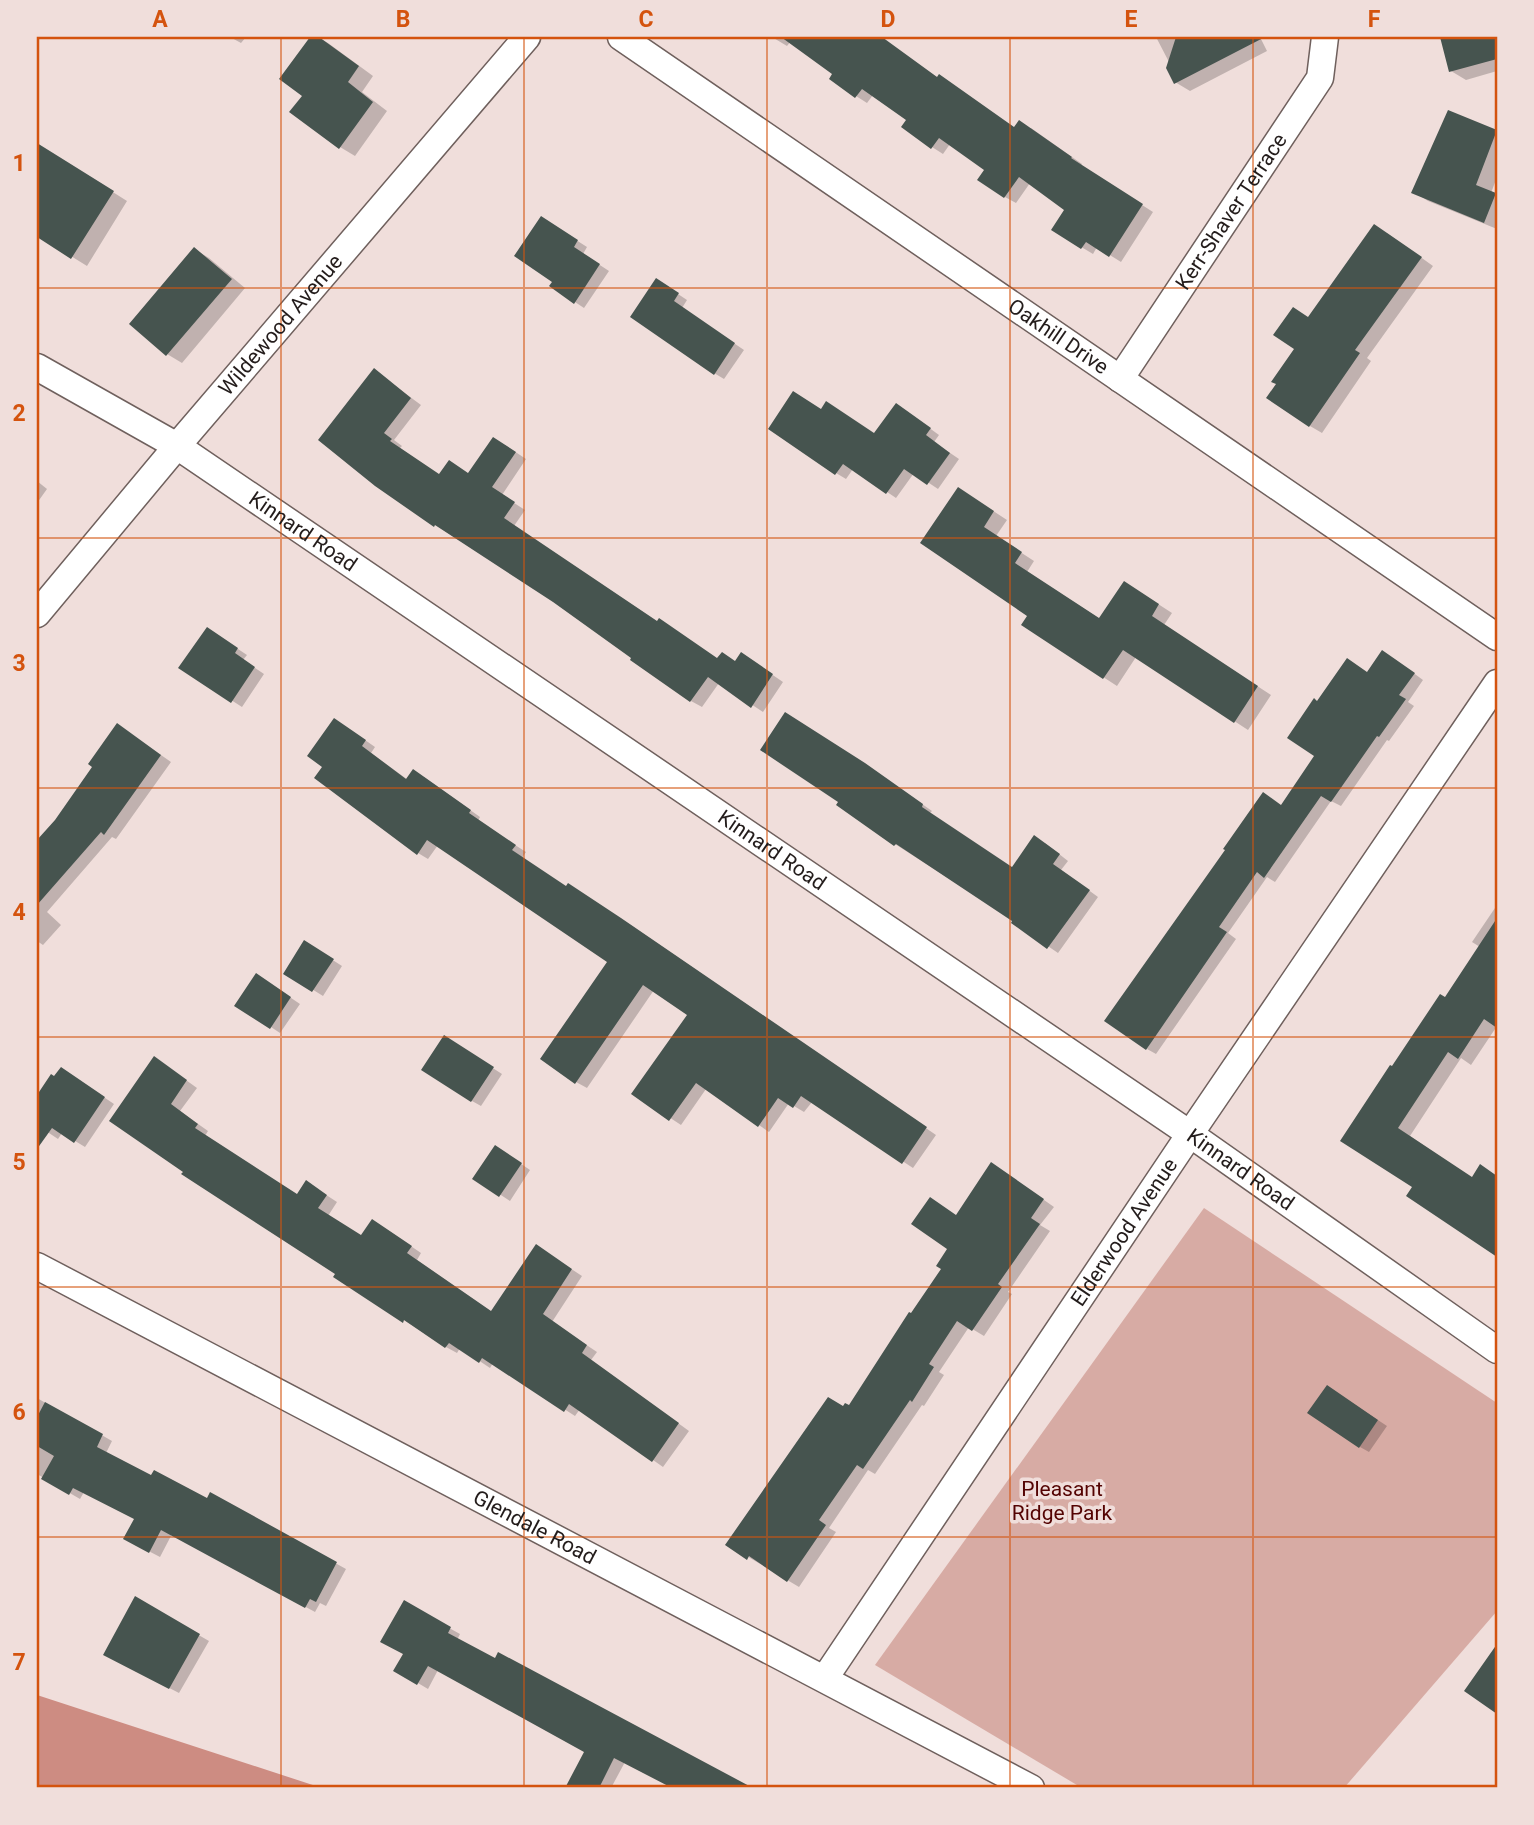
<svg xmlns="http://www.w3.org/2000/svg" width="1534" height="1825" font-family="Roboto,sans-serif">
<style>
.green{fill:#d7aba4}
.forest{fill:#cd8c82}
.shadow{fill:#0003}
.building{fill:#46544f}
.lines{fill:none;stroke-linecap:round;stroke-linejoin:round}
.street-casing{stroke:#6f605d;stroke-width:29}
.street{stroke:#fff;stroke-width:26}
.grid{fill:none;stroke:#d4530e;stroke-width:2;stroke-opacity:0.55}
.labels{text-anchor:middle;stroke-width:7;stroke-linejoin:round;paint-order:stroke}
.street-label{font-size:21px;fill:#231c1b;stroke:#f0dedb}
.park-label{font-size:21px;fill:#540302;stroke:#f0dedb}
.neatline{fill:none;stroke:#d4530e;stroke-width:2.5}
.grid-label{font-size:23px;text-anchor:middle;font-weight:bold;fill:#d4530e}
</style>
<rect width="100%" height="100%" fill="#f0dedb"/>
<!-- green -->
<path class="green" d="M 1204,1208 L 1497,1403 L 1497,1611 L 1344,1788 L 1082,1788 L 875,1665 Z"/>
<!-- forest -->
<path class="forest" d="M 37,1695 L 322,1788 L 37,1788 Z"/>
<!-- shadow -->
<path class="shadow" d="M 230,37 L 246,37 L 241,43 Z
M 312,37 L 317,37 L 328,43 L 373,76 L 362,92 L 387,111 L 355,156 L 340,147 L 304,95 L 281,78 Z
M 772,37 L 881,37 L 938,78 L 1015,128 L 1031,128 L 1082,164 L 1081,166 L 1153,212 L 1121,262 L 1097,247 L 1093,254 L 1053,230 L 1066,209 L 1030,183 L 1016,203 L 1005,197 L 987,169 L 950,144 L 943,154 L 932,147 L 908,120 L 873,95 L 867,103 L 856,96 L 835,74 L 791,41 L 787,46 Z
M 1156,37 L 1260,37 L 1267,51 L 1190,91 L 1175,82 L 1169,62 Z
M 1441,37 L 1497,37 L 1497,71 L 1466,80 L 1451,71 Z
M 1449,112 L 1497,132 L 1497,177 L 1491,193 L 1497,196 L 1497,229 L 1428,201 L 1414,192 Z
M 37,144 L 127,201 L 87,266 L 37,235 Z
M 551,224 L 587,247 L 583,254 L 609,271 L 584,308 L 575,302 L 555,281 Z
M 1387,233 L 1433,266 L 1367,358 L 1371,361 L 1322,433 L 1310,426 L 1296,348 L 1309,318 Z
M 194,249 L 209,258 L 245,288 L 182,363 L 167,354 L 131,324 Z
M 657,280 L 687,300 L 682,308 L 744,350 L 724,379 L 714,373 Z
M 375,371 L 421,405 L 394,440 L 402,446 L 400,448 L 440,476 L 469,475 L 505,445 L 526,459 L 502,495 L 525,510 L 514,526 L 658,622 L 718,660 L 736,662 L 752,661 L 783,682 L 763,712 L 719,683 L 702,707 L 691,701 L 632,660 L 634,657 L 554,600 L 435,525 L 376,484 Z
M 822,411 L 875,435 L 906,411 L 939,435 L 934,442 L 959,459 L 938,489 L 914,473 L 896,498 L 853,469 L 846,479 L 836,473 Z
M 37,481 L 47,489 L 37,503 Z
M 972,497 L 1007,520 L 996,536 L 1034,561 L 1027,572 L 1100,619 L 1138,591 L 1172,613 L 1164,625 L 1271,695 L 1248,730 L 1136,657 L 1117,686 L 1023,625 L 1030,615 L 922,542 Z
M 217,635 L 247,655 L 243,660 L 264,674 L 242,707 L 181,668 Z
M 1393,658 L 1423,680 L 1408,702 L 1414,706 L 1389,741 L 1387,740 L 1341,806 L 1331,801 L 1275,882 L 1267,877 L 1228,933 L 1236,939 L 1156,1054 L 1147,1049 L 1282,806 L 1317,756 L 1318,703 Z
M 345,726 L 375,747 L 371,753 L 408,780 L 424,777 L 480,817 L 478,821 L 526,852 L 522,858 L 567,888 L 632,926 L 936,1135 L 913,1168 L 812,1102 L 804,1112 L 789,1103 L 769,1132 L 706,1089 L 681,1125 L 634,1094 L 689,1014 L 654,990 L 587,1088 L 576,1082 L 609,962 L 438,845 L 428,859 L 418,853 Z
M 128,732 L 171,762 L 116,839 L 112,837 L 47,912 L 61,925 L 43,945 L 37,941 L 37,843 Z
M 875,771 L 932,811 L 930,813 L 1013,869 L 1045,843 L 1068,861 L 1061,870 L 1098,897 L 1058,953 L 1014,923 L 1015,921 L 895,844 Z
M 1497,905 L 1497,1026 L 1471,1065 L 1461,1058 L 1410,1136 L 1473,1179 L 1481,1167 L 1497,1177 L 1497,1255 L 1408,1196 L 1414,1187 L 1343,1140 L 1446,999 L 1480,947 L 1472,942 Z
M 314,948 L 342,966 L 323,996 L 286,973 Z
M 266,981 L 300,1004 L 280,1033 L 271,1027 Z
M 454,1043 L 502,1074 L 481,1106 L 472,1101 Z
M 165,1065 L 197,1088 L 180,1111 L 208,1131 L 205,1136 L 298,1196 L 317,1189 L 337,1202 L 328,1216 L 362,1237 L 383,1227 L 421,1253 L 417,1260 L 492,1312 L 547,1253 L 582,1276 L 552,1322 L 597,1352 L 591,1360 L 689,1431 L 663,1467 L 580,1409 L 575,1416 L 493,1363 L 490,1368 L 460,1348 L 457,1353 L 446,1347 L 335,1276 L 338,1273 L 111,1120 Z
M 71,1075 L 114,1104 L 85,1147 L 62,1133 L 58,1139 L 37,1125 L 37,1098 L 51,1077 Z
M 505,1153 L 530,1170 L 510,1201 L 475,1178 Z
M 1003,1171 L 1054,1207 L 1040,1225 L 1050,1231 L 1008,1292 L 1012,1294 L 984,1336 L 969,1327 L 939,1372 L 944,1375 L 924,1406 L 922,1405 L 875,1474 L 868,1470 L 829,1528 L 836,1532 L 799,1587 L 728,1545 L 843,1408 L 850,1407 L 943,1269 L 957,1216 Z
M 1337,1393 L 1387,1426 L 1369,1452 L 1360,1447 Z
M 37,1398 L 112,1441 L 106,1453 L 152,1477 L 208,1500 L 211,1494 L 346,1569 L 326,1606 L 320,1603 L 315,1612 L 172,1534 L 160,1557 L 135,1544 L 136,1519 L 84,1492 L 80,1499 L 37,1474 Z
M 136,1599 L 209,1641 L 179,1693 L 115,1660 Z
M 404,1603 L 460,1634 L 457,1640 L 495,1661 L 632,1724 L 748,1788 L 668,1788 L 669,1785 L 625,1762 L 611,1788 L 570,1788 L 568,1787 L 586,1752 L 438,1670 L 428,1689 L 396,1670 L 405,1654 Z"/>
<!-- building -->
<path class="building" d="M 310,37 L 319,37 L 359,66 L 348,82 L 373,102 L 339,149 L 289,112 L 302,96 L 279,79 Z
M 781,37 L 882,37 L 937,77 L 939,74 L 1014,127 L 1019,120 L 1072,157 L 1071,158 L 1143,204 L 1109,257 L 1086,242 L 1081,249 L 1051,230 L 1064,210 L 1019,177 L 1004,198 L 977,180 L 984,170 L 939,138 L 931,149 L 901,127 L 906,120 L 862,89 L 855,98 L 829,79 L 832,74 Z
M 1176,37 L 1265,37 L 1174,84 L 1166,68 Z
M 1440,37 L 1497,37 L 1497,59 L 1449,72 Z
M 1448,110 L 1497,130 L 1476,185 L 1496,193 L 1484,223 L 1411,193 Z
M 37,143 L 114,191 L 71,259 L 37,237 Z
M 541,216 L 578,240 L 574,247 L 600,264 L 574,304 L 549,286 L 552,282 L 514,256 Z
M 1374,224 L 1422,257 L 1355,350 L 1360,353 L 1309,427 L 1266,398 L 1276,384 L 1271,382 L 1294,349 L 1273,335 L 1293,307 L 1308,317 Z
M 194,247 L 232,279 L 166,356 L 129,324 Z
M 656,278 L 679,293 L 674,301 L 735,343 L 714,375 L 630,317 Z
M 374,368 L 411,398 L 384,433 L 392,439 L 390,441 L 439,474 L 449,460 L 468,473 L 493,437 L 516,452 L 492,487 L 515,502 L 504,518 L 657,621 L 659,618 L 717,658 L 722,652 L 735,661 L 741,652 L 773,674 L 751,708 L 708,677 L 690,702 L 630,660 L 631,658 L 553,602 L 435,525 L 434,527 L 375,486 L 318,440 Z
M 793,391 L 821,409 L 826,401 L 874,433 L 896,403 L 931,428 L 926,435 L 950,453 L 927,485 L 904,469 L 886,494 L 843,464 L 835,475 L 768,429 Z
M 958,487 L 994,511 L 984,527 L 1022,552 L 1015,563 L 1099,618 L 1124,581 L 1159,604 L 1152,616 L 1258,686 L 1234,723 L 1123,650 L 1103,679 L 1021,625 L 1027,616 L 920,543 Z
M 207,627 L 238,648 L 235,653 L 255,667 L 231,703 L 178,668 Z
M 1382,650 L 1415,673 L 1399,695 L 1406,699 L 1379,737 L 1377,736 L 1331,802 L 1321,796 L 1264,878 L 1257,872 L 1219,927 L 1227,932 L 1146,1050 L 1104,1021 L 1225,850 L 1223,849 L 1263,792 L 1281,805 L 1314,756 L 1287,738 L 1314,698 L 1317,701 L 1347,658 L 1367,672 Z
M 785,712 L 865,763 L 923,804 L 922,807 L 1012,867 L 1034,835 L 1060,854 L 1053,864 L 1090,890 L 1047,949 L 1011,923 L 1012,921 L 896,844 L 894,846 L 836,805 L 838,802 L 760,750 Z
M 334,718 L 366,740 L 362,746 L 406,779 L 413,769 L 471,810 L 469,813 L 516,845 L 512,850 L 566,886 L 568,883 L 621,918 L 927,1127 L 902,1164 L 801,1096 L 793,1108 L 778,1098 L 758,1127 L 696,1083 L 669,1121 L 631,1094 L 687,1015 L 643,985 L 575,1084 L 540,1059 L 607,962 L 427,840 L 417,855 L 314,778 L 322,767 L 307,756 Z
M 117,723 L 161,755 L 104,835 L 101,832 L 37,905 L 37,840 L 55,820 L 92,767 L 88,764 Z
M 1497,918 L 1497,1028 L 1484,1019 L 1458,1059 L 1448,1052 L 1398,1128 L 1472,1177 L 1480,1164 L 1497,1176 L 1497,1257 L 1406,1196 L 1412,1187 L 1340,1141 L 1390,1065 L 1392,1066 L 1440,994 L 1445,997 Z
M 304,940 L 334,959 L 312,992 L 283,974 Z
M 256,973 L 291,997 L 270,1029 L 234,1006 Z
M 444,1035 L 494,1067 L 471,1102 L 421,1070 Z
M 154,1056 L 187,1080 L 171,1104 L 198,1124 L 195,1128 L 297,1194 L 306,1180 L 327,1195 L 318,1208 L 361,1235 L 372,1219 L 412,1246 L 407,1253 L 491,1311 L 536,1244 L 572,1269 L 543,1314 L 587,1345 L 582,1353 L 679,1423 L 652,1462 L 569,1404 L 564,1412 L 482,1358 L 479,1363 L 449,1343 L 445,1348 L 404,1320 L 403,1323 L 333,1277 L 335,1274 L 181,1174 L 183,1172 L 109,1121 Z
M 61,1067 L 105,1097 L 74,1143 L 52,1128 L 37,1149 L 37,1095 L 51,1074 L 54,1076 Z
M 495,1145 L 522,1163 L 499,1197 L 472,1179 Z
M 991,1162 L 1044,1199 L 1031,1218 L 1040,1224 L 998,1284 L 1002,1287 L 972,1331 L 957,1321 L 929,1364 L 934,1367 L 912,1402 L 910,1400 L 863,1469 L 857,1465 L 819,1520 L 826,1525 L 787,1582 L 749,1556 L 747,1560 L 725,1545 L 828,1397 L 843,1406 L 845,1403 L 849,1405 L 909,1312 L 911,1313 L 941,1269 L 936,1266 L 947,1249 L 911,1224 L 930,1197 L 956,1215 Z
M 1327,1385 L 1378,1420 L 1359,1448 L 1307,1413 Z
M 45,1402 L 103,1434 L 97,1447 L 151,1475 L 154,1470 L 207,1498 L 210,1492 L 337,1562 L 316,1602 L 310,1599 L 305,1608 L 161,1530 L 149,1553 L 123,1539 L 134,1519 L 73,1488 L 69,1495 L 41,1479 L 54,1456 L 37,1446 L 37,1417 Z
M 135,1596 L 200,1634 L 169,1689 L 103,1655 Z
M 404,1600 L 451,1627 L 448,1633 L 495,1658 L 498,1652 L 753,1788 L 672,1788 L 614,1758 L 599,1788 L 565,1788 L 584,1752 L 428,1666 L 417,1685 L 393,1671 L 403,1654 L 380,1642 Z
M 1497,1644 L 1497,1714 L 1464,1691 Z"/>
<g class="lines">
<defs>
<g id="street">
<path id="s1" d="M 621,37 L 1497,637"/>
<path id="s2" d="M 37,367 L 177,446 L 1190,1134 L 1497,1350"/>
<path id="s3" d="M 1120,379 L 1320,78 L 1325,37"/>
<path id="s4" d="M 37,614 L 177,446 L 527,37"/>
<path id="s5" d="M 37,1266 L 1031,1788"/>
<path id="s6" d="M 825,1678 L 1190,1134 L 1497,683"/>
</g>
</defs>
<!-- street casing -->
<use href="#street" class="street-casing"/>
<!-- street -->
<use href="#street" class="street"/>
</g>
<!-- grid -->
<path class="grid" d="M 281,37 L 281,1788M 524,37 L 524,1788M 767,37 L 767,1788M 1010,37 L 1010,1788M 1253,37 L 1253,1788M 37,288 L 1497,288M 37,538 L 1497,538M 37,788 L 1497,788M 37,1037 L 1497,1037M 37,1287 L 1497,1287M 37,1537 L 1497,1537"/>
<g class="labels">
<!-- street labels -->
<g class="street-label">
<text dy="7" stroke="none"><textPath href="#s3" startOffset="201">Kerr-Shaver Terrace</textPath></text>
<text dy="7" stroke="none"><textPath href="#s4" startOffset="378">Wildewood Avenue</textPath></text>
<text dy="7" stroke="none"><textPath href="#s1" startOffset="530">Oakhill Drive</textPath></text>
<text dy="7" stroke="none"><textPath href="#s2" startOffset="313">Kinnard Road</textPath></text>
<text dy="7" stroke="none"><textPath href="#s2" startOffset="880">Kinnard Road</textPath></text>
<text dy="7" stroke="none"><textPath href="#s2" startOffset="1447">Kinnard Road</textPath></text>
<text dy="7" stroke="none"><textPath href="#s6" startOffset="537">Elderwood Avenue</textPath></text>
<text dy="7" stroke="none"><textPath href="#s5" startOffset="562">Glendale Road</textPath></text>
</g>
<!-- park labels -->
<g class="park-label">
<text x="1062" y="1496">Pleasant<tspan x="1062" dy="24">Ridge Park</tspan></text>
</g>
</g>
<!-- border -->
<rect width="1534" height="1825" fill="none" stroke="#f0dedb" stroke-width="77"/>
<rect x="38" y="38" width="1458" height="1748" class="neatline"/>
<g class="grid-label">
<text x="160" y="27">A</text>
<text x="403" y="27">B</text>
<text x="646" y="27">C</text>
<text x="888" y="27">D</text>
<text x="1131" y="27">E</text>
<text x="1374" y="27">F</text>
<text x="19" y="171">1</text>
<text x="19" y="421">2</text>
<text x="19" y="671">3</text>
<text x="19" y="920">4</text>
<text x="19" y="1170">5</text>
<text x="19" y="1420">6</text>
<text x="19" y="1670">7</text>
</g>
</svg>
